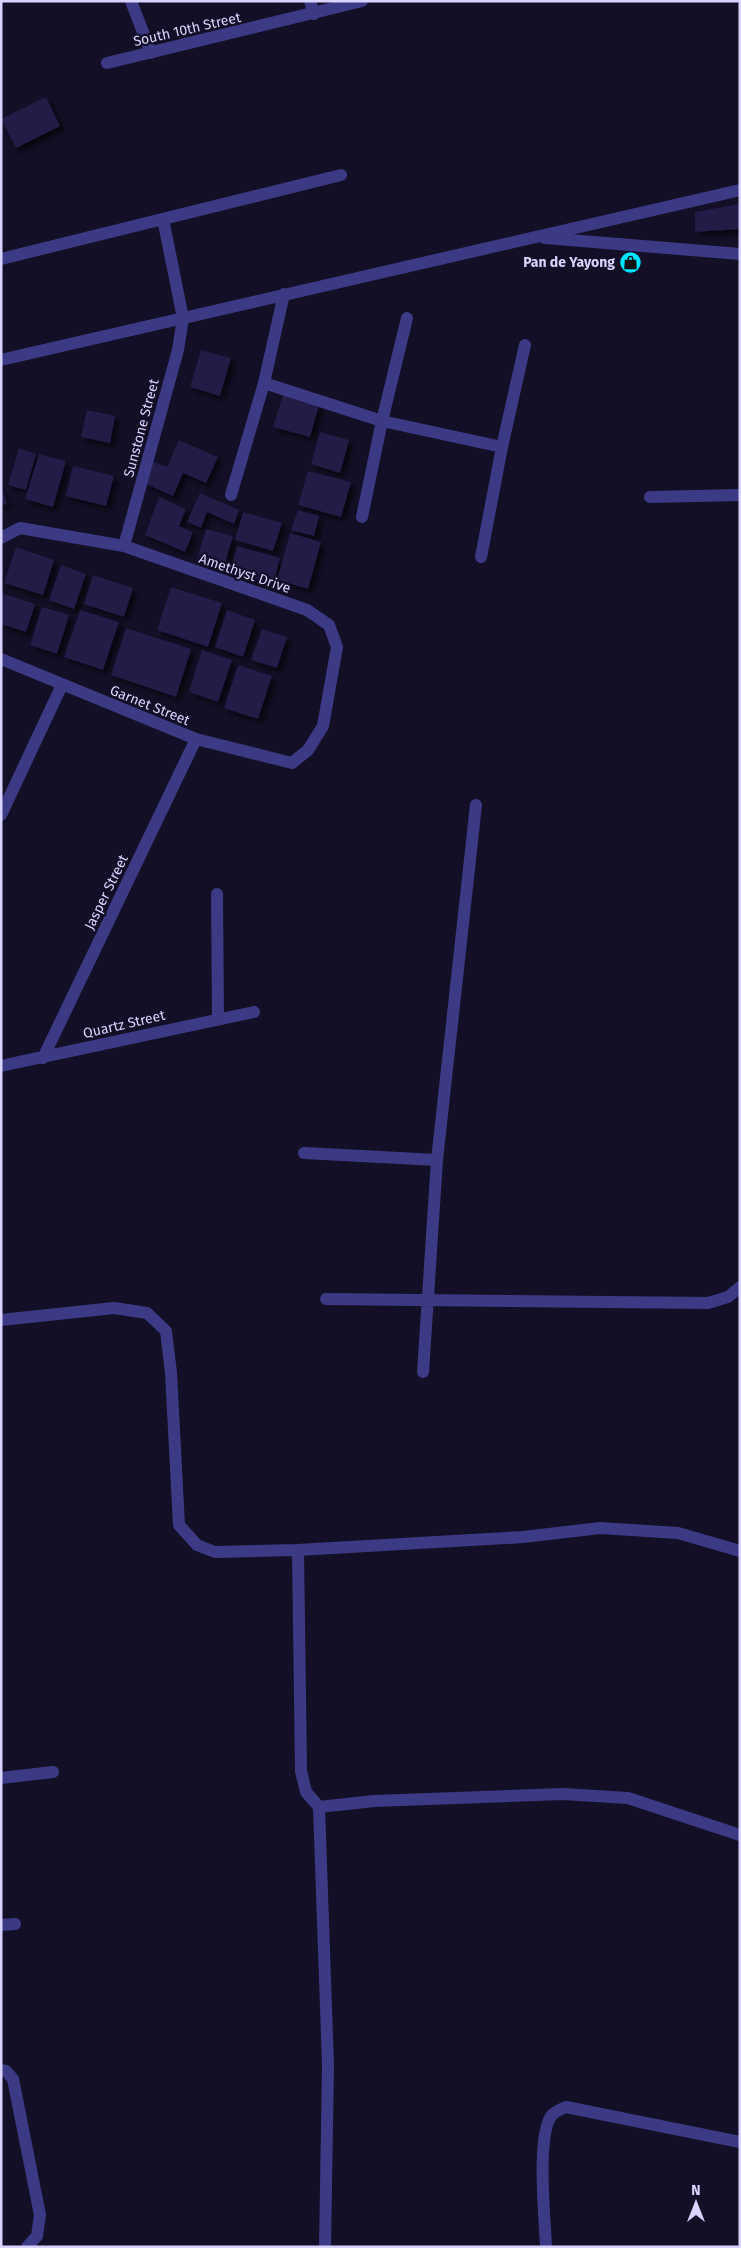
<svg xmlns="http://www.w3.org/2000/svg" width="741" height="2248" font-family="'Fira Sans',sans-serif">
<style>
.building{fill:#241b47;filter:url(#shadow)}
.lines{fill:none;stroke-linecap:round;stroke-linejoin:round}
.lane{stroke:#3d3a85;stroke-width:12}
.street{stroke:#3d3a85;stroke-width:12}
.labels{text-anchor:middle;stroke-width:4.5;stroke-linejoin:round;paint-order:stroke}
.street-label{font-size:14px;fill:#d9d4ff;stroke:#130f26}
.poi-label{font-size:14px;font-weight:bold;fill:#d9d4ff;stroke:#130f26;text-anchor:end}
</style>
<defs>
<filter id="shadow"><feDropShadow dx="4.5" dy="4.5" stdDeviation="2.5" flood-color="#0009"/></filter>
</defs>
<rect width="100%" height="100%" fill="#130f26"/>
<!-- building -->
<path class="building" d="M 46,97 L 60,126 L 16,148 L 1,119 Z
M 740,204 L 740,229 L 695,232 L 695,212 Z
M 201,350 L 231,358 L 220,396 L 190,387 Z
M 283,395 L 319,405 L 310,437 L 273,427 Z
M 87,410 L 115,416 L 110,443 L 81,437 Z
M 320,432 L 349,440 L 340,473 L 311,464 Z
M 179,440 L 218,457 L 206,483 L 183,473 L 173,496 L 144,483 L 153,461 L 167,467 Z
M 19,448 L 36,454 L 26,490 L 8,485 Z
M 39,454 L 66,461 L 53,507 L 25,499 Z
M 73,466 L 114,476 L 106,506 L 66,496 Z
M 308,471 L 351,482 L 341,517 L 298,505 Z
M 1,486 L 7,504 L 1,505 Z
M 200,493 L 239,510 L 234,524 L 207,512 L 201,528 L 187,522 Z
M 159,497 L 186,509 L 179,526 L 193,532 L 185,552 L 145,535 Z
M 298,510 L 319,516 L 314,536 L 291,530 Z
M 243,512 L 282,523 L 273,551 L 235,540 Z
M 206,529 L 233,536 L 224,567 L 197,560 Z
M 290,533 L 321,542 L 308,589 L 277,580 Z
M 237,546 L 280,558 L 273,585 L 230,572 Z
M 16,547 L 54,560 L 43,595 L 4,583 Z
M 61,565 L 86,574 L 74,609 L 49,600 Z
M 93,575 L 133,588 L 124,617 L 84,604 Z
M 171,587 L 222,603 L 208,647 L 157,630 Z
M 1,593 L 35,604 L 26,632 L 1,624 Z
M 42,607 L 69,615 L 57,654 L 30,645 Z
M 80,610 L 119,622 L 103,670 L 64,657 Z
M 227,610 L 255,620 L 243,657 L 215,647 Z
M 126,628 L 191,649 L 176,697 L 111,675 Z
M 262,629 L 287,637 L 277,668 L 251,660 Z
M 202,650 L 232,660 L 218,702 L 189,692 Z
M 238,665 L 272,676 L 258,719 L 224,708 Z"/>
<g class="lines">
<!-- lane -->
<path class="lane" d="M 163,219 L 183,318
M 1,259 L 341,175
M 304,1153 L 437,1160
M 326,1299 L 708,1303 L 728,1297 L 740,1287
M 423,1372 L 437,1160 L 476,805"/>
<!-- street -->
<path class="street" d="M 131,1 L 151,53
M 310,1 L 314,14
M 107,63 L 362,1
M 545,238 L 740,254
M 1,360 L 740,190
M 264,383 L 382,421 L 502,447
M 231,495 L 264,383 L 284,294
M 650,497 L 740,495
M 362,517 L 382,421 L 407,318
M 1,538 L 20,528 L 124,546 L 307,610 L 329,625 L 337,647 L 323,726 L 308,750 L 292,763 L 196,739 L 1,659
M 124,546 L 178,350 L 183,318
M 481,557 L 502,447 L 525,345
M 1,815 L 62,685
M 217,894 L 218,1019
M 43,1058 L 196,739
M 1,1066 L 254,1012
M 1,1320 L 114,1308 L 147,1313 L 166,1331 L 171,1373 L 179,1525 L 197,1545 L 215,1552 L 298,1550 L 523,1537 L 600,1528 L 678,1533 L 740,1551
M 298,1550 L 301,1771 L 306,1792 L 319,1807 L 328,2065 L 325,2247
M 1,1778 L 53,1772
M 319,1807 L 374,1801 L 563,1794 L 628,1798 L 740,1835
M 1,1925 L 15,1924
M 1,2070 L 6,2071 L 13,2079 L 40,2215 L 37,2236 L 27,2247
M 546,2247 C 545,2219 536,2134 552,2115 C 556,2111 561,2109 566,2107 L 740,2142"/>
</g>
<!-- icons -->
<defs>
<symbol id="shop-disc" viewBox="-11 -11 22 22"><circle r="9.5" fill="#00e5ff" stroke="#130f26"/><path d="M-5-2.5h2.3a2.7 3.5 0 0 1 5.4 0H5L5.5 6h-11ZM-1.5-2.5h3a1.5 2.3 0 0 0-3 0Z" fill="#111"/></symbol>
</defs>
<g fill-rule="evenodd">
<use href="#shop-disc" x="618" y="250" width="25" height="25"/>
</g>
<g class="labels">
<!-- street labels -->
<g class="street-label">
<text transform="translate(187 29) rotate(-13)" y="5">South 10th Street</text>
<text transform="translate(141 428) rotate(-75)" y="5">Sunstone Street</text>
<text transform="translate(245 573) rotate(19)" y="5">Amethyst Drive</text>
<text transform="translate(150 705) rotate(22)" y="5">Garnet Street</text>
<text transform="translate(106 892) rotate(-64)" y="5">Jasper Street</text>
<text transform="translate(124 1024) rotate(-13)" y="5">Quartz Street</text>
</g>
<!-- poi labels -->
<g class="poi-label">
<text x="615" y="267">Pan de Yayong</text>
</g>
</g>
<!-- border -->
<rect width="741" height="2248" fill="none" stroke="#d9d4ff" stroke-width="5"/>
<!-- north arrow -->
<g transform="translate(696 2203)" stroke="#130f26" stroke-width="4" paint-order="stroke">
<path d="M0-4L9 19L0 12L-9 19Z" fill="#d9d4ff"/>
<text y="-8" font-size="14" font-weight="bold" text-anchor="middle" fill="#d9d4ff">N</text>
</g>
</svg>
